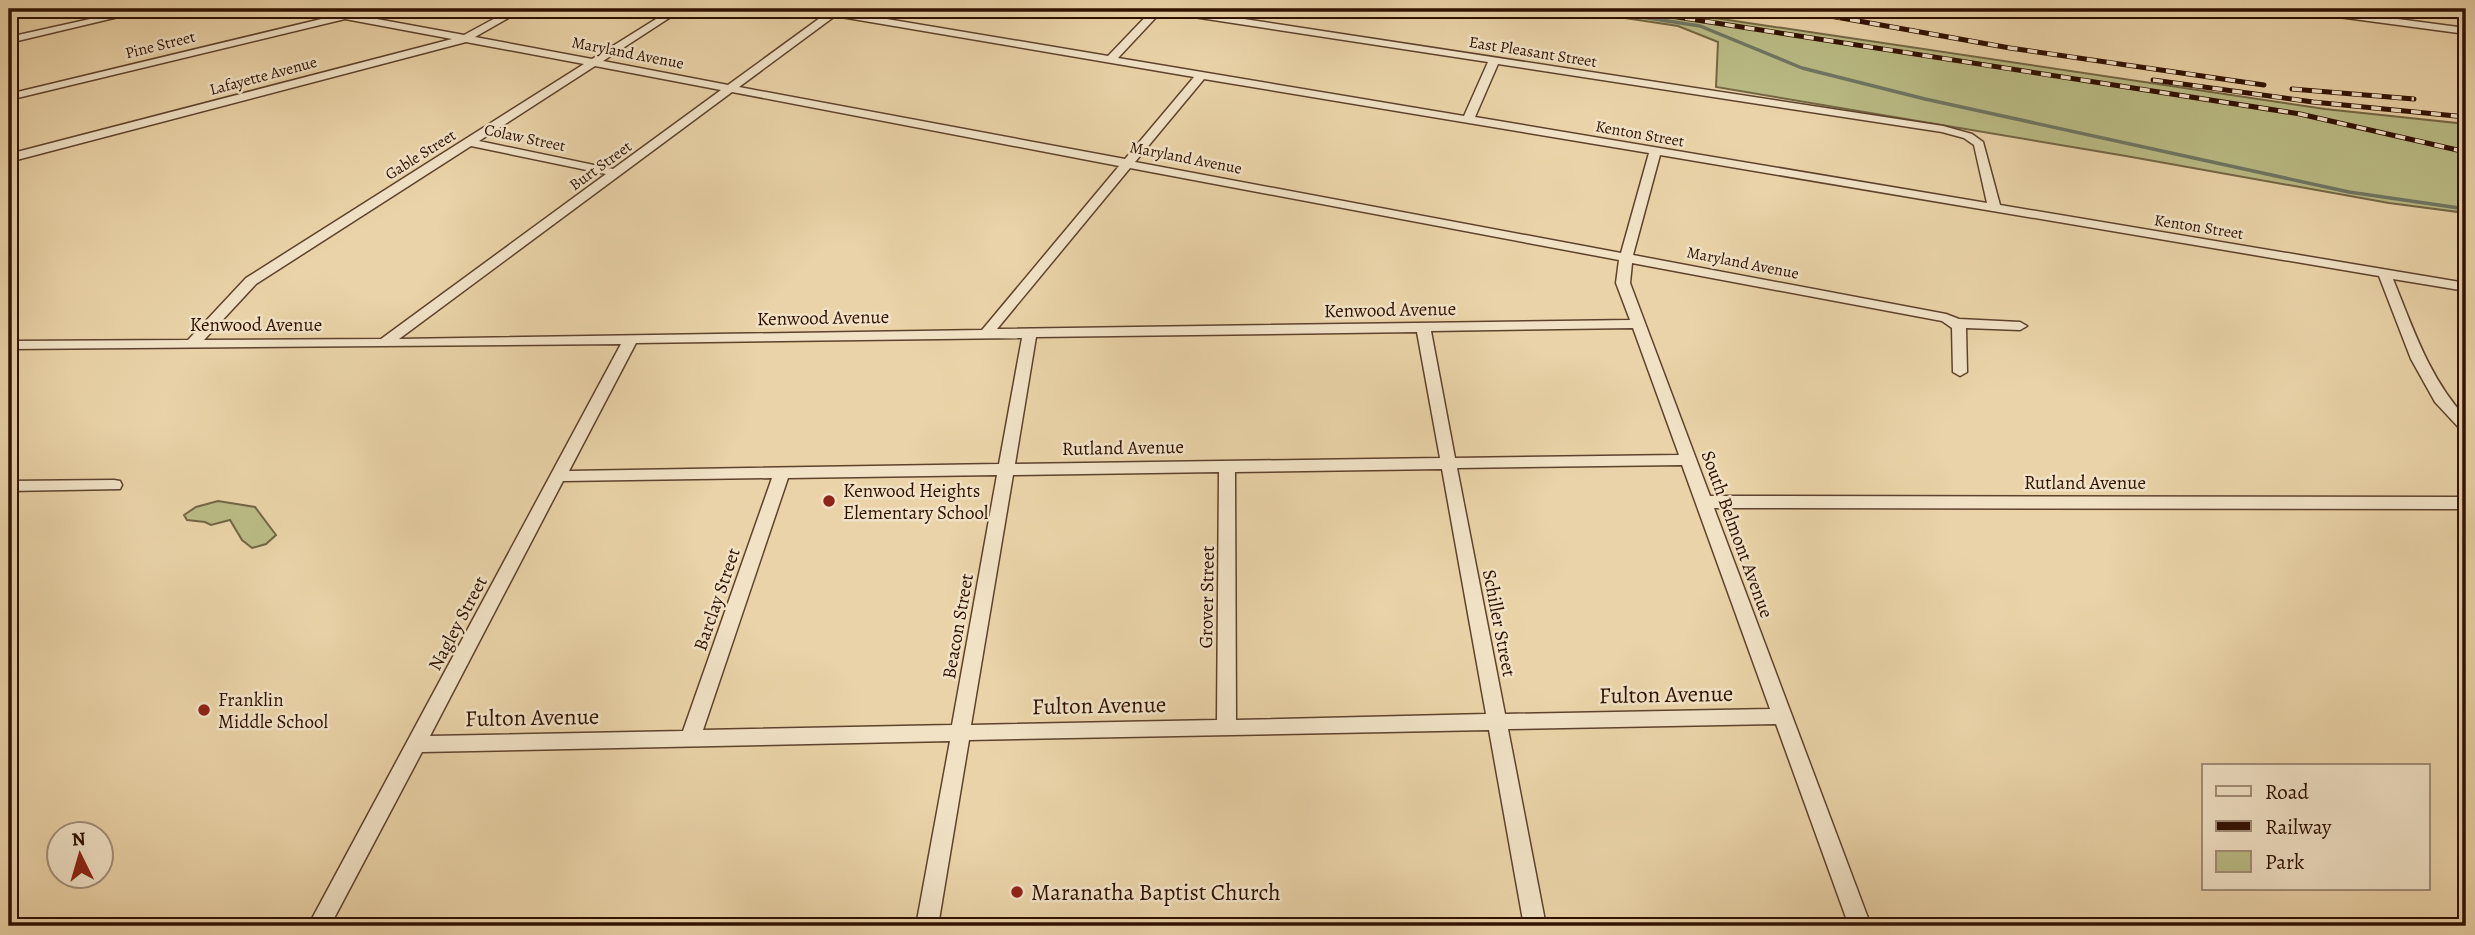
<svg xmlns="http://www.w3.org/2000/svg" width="2475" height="935" font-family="Alegreya,serif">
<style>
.green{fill:#babb85;stroke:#746644;stroke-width:2}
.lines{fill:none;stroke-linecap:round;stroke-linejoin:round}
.stream{stroke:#6f7663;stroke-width:3.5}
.street-casing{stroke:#5e422c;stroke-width:3}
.street{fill:#f1e2c6;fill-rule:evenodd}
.rail-casing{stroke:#2f1102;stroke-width:5}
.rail{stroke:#f1e2c6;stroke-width:3.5;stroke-dasharray:10;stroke-linecap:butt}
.poi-dot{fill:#8f2418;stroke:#f1e2c6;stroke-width:2.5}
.labels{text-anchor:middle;stroke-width:5;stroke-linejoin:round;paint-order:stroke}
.far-street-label{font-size:16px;fill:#2f1102;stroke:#f1e2c6}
.street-label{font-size:19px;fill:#2f1102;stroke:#f1e2c6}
.poi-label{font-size:19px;fill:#2f1102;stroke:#f1e2c6;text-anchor:start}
.near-street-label{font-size:23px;fill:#2f1102;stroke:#f1e2c6}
.near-poi-label{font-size:23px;fill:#2f1102;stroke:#f1e2c6;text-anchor:start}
</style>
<rect width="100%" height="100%" fill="#ead3a8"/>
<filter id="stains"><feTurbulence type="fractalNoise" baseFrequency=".00286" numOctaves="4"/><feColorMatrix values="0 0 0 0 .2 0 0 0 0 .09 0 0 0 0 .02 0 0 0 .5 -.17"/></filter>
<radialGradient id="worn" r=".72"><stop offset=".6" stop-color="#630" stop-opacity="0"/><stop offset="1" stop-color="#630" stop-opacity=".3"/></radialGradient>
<!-- green -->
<path class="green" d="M 1565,9 L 1655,9 L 2325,109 L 2466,124 L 2466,213 L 2389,203 L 2126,156 L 1716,87 L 1718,42 L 1678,26 Z
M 218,501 L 255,507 L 276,535 L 266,544 L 252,548 L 242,540 L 230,520 L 211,525 L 205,522 L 187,520 L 184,515 L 196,507 Z"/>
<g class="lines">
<!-- stream -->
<path class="stream" d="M 1590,9 L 1700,26 L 1802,68 L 1925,99 L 2349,192 L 2466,209"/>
<defs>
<path id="street" d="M 135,9 L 152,9 L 9,43 L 9,37 Z
M 351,9 L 359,11 L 355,15 L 464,35 L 512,9 L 524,9 L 475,37 L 592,59 L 672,9 L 683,9 L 603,61 L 728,85 L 824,15 L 803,9 L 833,10 L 1108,56 L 1153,9 L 1179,9 L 1943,126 L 1972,134 L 1983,142 L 2000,205 L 2466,283 L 2466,291 L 2393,279 C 2413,328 2429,378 2466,418 L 2466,432 L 2461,430 L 2435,402 L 2411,359 L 2379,276 L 1660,155 L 1633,255 L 1946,314 L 1959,319 L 2020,322 L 2027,326 L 2020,330 L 1966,328 L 1967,372 L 1960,376 L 1953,372 L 1952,328 L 1942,321 L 1632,263 L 1630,283 L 1710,496 L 2466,497 L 2466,509 L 1714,508 L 1871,926 L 1849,926 L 1776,724 L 1508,729 L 1546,926 L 1524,926 L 1489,730 L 969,740 L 938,926 L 916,926 L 950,741 L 422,752 L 330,926 L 308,926 L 621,344 L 9,349 L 9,341 L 188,340 L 246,278 L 584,64 L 466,42 L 9,162 L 9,154 L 452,39 L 345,19 L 9,100 L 9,94 L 342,14 ZM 1161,12 L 1488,62 L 1464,116 L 1118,58 ZM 835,16 L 1194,77 L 1125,159 L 739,87 ZM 1498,64 L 1942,132 L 1964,138 L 1974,145 L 1987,203 L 1475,117 ZM 595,66 L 721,90 L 613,169 L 479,141 ZM 1204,79 L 1649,153 L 1621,253 L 1135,162 ZM 732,92 L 1119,166 L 982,330 L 399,339 ZM 471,146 L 606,174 L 381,339 L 204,340 L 256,284 ZM 1130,168 L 1619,260 L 1616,283 L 1630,320 L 997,329 ZM 1633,328 L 1679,455 L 1455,458 L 1431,331 ZM 1417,332 L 1440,458 L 1015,464 L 1036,337 ZM 1022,338 L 999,464 L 569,471 L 636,343 ZM 1682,465 L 1770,709 L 1505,714 L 1457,468 ZM 1442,469 L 1486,714 L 1236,720 L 1235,472 ZM 1219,472 L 1217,720 L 971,725 L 1013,475 ZM 997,475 L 952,725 L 703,730 L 788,478 ZM 772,478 L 683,731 L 430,736 L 563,481 Z
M 2296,9 L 2322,9 L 2466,28 L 2466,34 L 2301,12 Z
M 114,480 L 120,481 L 122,485 L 120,489 L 9,491 L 9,481 Z"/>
</defs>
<!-- street casing -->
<use href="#street" class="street-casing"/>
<!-- street -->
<use href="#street" class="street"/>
<defs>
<path id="rail" d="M 1626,9 L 2300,114 L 2466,152
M 1791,9 L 2010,48 L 2264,85
M 2153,80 L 2313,102 L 2466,117
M 2292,89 L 2414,99"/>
</defs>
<!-- rail casing -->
<use href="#rail" class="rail-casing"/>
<!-- rail -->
<use href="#rail" class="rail"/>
</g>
<!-- markers -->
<g class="poi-dot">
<circle cx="829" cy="501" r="7"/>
<circle cx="204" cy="710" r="7"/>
<circle cx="1017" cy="892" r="7"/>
</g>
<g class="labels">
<!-- far-street labels -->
<g class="far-street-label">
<text transform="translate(160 44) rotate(-14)" y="6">Pine Street</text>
<text transform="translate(1533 51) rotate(9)" y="6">East Pleasant Street</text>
<text transform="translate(628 52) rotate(11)" y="6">Maryland Avenue</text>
<text transform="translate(263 75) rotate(-15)" y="6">Lafayette Avenue</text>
<text transform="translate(1640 133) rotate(10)" y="6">Kenton Street</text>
<text transform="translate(525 137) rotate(12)" y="6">Colaw Street</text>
<text transform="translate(420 154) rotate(-32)" y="6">Gable Street</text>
<text transform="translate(1186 157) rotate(11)" y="6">Maryland Avenue</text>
<text transform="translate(600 165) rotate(-36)" y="6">Burt Street</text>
<text transform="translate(2199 226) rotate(9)" y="6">Kenton Street</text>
<text transform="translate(1743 262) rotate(11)" y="6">Maryland Avenue</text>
</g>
<!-- street labels -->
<g class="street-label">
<text transform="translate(1390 309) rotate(-1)" y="7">Kenwood Avenue</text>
<text transform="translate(823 317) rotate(-1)" y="7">Kenwood Avenue</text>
<text x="256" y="331">Kenwood Avenue</text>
<text transform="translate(1123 447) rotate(-1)" y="7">Rutland Avenue</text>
<text x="2085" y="489">Rutland Avenue</text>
<text transform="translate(1738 534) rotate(70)" y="7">South Belmont Avenue</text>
<text transform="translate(1206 597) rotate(-89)" y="7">Grover Street</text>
<text transform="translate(716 599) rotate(-71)" y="7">Barclay Street</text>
<text transform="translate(457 623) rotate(-62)" y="7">Nagley Street</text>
<text transform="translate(1500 623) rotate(79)" y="7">Schiller Street</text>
<text transform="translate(957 626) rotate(-80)" y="7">Beacon Street</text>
</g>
<!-- poi labels -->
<g class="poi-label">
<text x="843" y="497">Kenwood Heights<tspan x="843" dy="22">Elementary School</tspan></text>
<text x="218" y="706">Franklin<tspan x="218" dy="22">Middle School</tspan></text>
</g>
<!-- near-street labels -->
<g class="near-street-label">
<text transform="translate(1666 694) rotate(-1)" y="8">Fulton Avenue</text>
<text transform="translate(1099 705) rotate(-1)" y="8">Fulton Avenue</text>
<text transform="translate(532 717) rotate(-1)" y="8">Fulton Avenue</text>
</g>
<!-- near-poi labels -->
<g class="near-poi-label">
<text x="1031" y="900">Maranatha Baptist Church</text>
</g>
</g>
<!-- margin -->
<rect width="2475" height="935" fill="none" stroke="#ead3a8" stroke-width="35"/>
<rect x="10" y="10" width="2454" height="914" fill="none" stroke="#2f1102" stroke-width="3.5"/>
<rect x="18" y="18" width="2440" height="900" fill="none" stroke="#2f1102" stroke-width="2"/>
<!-- legend -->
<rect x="2202" y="764" width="228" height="126" fill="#f1e2c6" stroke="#a38e78" stroke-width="2"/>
<rect x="2216" y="786" width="35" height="10" fill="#f1e2c6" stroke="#a38e78" stroke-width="2"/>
<text x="2265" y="799" font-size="21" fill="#2f1102">Road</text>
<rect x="2216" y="821" width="35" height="10" fill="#2f1102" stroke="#a38e78" stroke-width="2"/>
<text x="2265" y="834" font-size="21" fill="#2f1102">Railway</text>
<rect x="2216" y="851" width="35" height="21" fill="#babb85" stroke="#a38e78" stroke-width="2"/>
<text x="2265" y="869" font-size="21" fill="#2f1102">Park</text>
<!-- north arrow -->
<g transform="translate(80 855) rotate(355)"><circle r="33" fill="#f1e2c6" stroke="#a38e78" stroke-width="2"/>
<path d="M0-5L12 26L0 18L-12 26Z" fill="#8f2418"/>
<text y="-10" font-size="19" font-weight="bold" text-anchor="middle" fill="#2f1102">N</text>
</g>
<rect width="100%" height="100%" filter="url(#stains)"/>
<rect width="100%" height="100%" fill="url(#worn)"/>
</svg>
